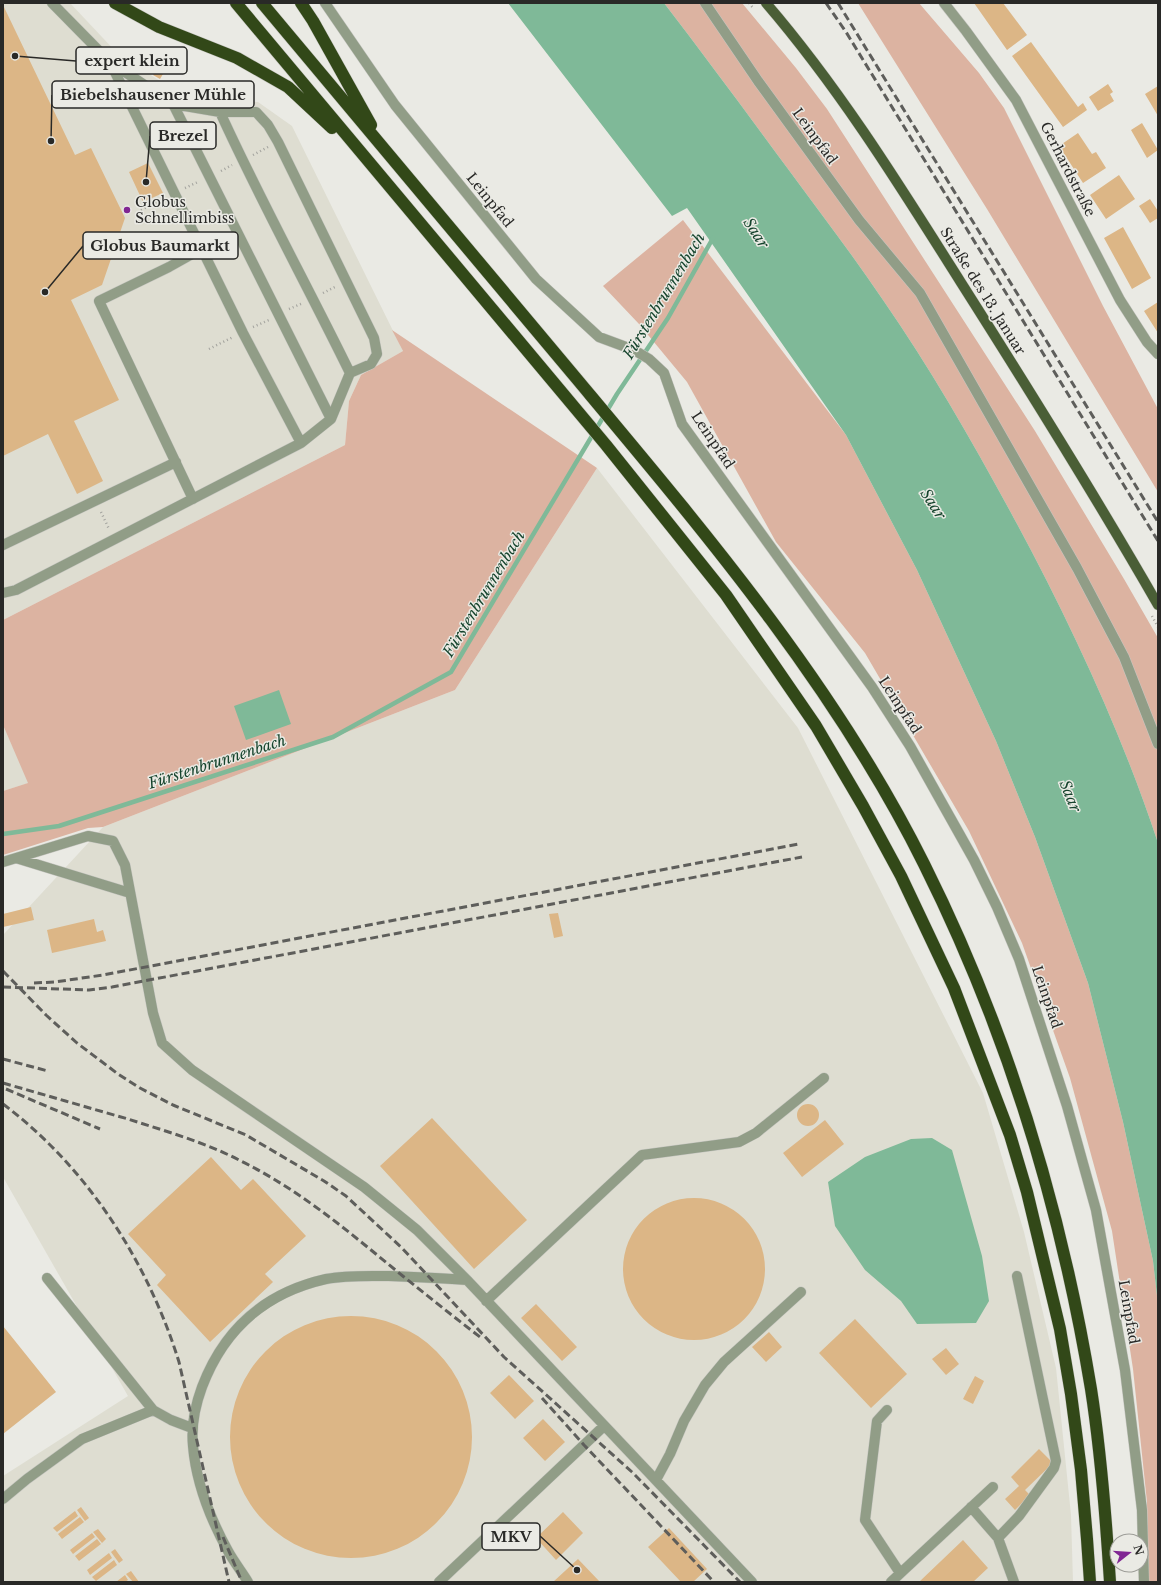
<svg xmlns="http://www.w3.org/2000/svg" width="1161" height="1585" font-family="'Libre Baskerville',serif">
<style>
.built{fill:#deddd1}
.green{fill:#dcb3a1}
.water{fill:#7fb998}
.lines{fill:none;stroke-linecap:round;stroke-linejoin:round}
.stream{stroke:#7fb998;stroke-width:4.5}
.building{fill:#dcb686}
.minor-casing{stroke:#c7c7c2;stroke-width:11}
.major-casing{stroke:#c7c7c2;stroke-width:11}
.highway-casing{stroke:#c7c7c2;stroke-width:13}
.path{stroke:#a2a29d;stroke-width:2.5;stroke-dasharray:1 3;stroke-linecap:butt}
.minor{stroke:#919d87;stroke-width:10}
.major{stroke:#4a5e36;stroke-width:10}
.highway{stroke:#324818;stroke-width:12}
.rail{stroke:#5e5e5b;stroke-width:3;stroke-dasharray:8 4;stroke-linecap:butt}
.poi-dot{fill:#802693;stroke:#eaeae4;stroke-width:1.5}
.labels{text-anchor:middle;stroke-width:3;stroke-linejoin:round;paint-order:stroke}
.street-label{font-size:14px;fill:#292927;stroke:#eaeae4}
.poi-label{font-size:14px;fill:#292927;stroke:#eaeae4;text-anchor:start}
.water-label{font-size:15px;font-style:italic;fill:#16442d;stroke:#eaeae4}
.leader{fill:none;stroke:#292927;stroke-width:1.5}
.callout-dot{fill:#292927;stroke:#eaeae4;stroke-width:1.5}
.callout{fill:#eaeae4;stroke:#292927;stroke-width:1.5}
.callout-label{font-size:15px;text-anchor:middle;font-weight:bold;fill:#292927}
</style>
<rect width="100%" height="100%" fill="#eaeae4"/>
<!-- built -->
<path class="built" d="M 3,3 L 70,3 L 118,54 L 174,90 L 218,99 L 258,102 L 292,126 L 403,351 L 361,375 L 349,401 L 345,445 L 3,620 Z
M 597,468 L 798,728 L 983,1093 L 1024,1232 L 1056,1368 L 1071,1515 L 1073,1582 L 3,1582 L 3,1476 L 128,1396 L 3,1177 L 3,935 L 103,827 L 455,690 Z
M 3,725 L 29,783 L 3,791 Z"/>
<!-- green -->
<path class="green" d="M 664,3 L 742,3 L 796,68 L 827,109 L 1035,431 L 1124,579 L 1158,638 L 1158,843 C 1120,728 1068,618 1010,511 C 971,439 930,368 883,300 C 854,257 822,215 791,173 C 749,116 707,59 664,3 Z
M 858,3 L 919,3 L 979,73 L 1004,108 L 1103,306 L 1158,409 L 1158,492 L 987,209 Z
M 683,220 L 846,435 L 917,570 L 996,741 L 1035,837 L 1088,983 L 1123,1122 L 1153,1261 L 1158,1304 L 1158,1582 L 1148,1582 L 1147,1502 L 1133,1369 L 1112,1231 L 1070,1078 L 1022,943 L 969,831 L 865,653 L 776,542 L 687,382 L 639,324 L 603,286 Z
M 392,330 L 597,468 L 455,690 L 103,827 L 88,828 L 3,855 L 3,791 L 28,783 L 3,725 L 3,620 L 345,445 L 349,401 L 361,375 L 403,351 Z"/>
<!-- water -->
<path class="water" d="M 508,3 L 664,3 C 707,59 749,116 791,173 C 822,215 854,257 883,300 C 930,368 971,439 1010,511 C 1068,618 1120,728 1158,843 L 1158,1304 L 1153,1261 L 1123,1122 L 1088,983 L 1035,837 L 996,741 L 917,570 L 846,435 L 687,208 L 672,216 Z
M 279,690 L 291,724 L 246,740 L 234,706 Z
M 932,1138 L 952,1150 L 982,1256 L 989,1301 L 976,1323 L 917,1324 L 901,1301 L 865,1270 L 835,1226 L 828,1182 L 865,1157 L 911,1139 Z"/>
<g class="lines">
<!-- stream -->
<path class="stream" d="M 3,834 L 59,826 L 333,737 L 451,672 L 617,394 L 668,318 L 713,238"/>
</g>
<!-- building -->
<path class="building" d="M 974,3 L 1003,3 L 1027,35 L 1007,50 Z
M 3,5 L 75,155 L 91,148 L 125,218 L 102,285 L 71,300 L 119,400 L 74,421 L 103,481 L 77,494 L 48,434 L 3,456 Z
M 1031,42 L 1078,107 L 1083,103 L 1087,110 L 1063,127 L 1012,56 Z
M 156,70 L 163,74 L 160,79 L 153,75 Z
M 1108,84 L 1113,92 L 1110,94 L 1114,101 L 1098,111 L 1089,97 Z
M 1158,86 L 1158,116 L 1145,94 Z
M 1142,123 L 1158,150 L 1147,158 L 1131,130 Z
M 1078,133 L 1092,154 L 1096,152 L 1106,168 L 1083,183 L 1059,146 Z
M 148,163 L 163,193 L 143,202 L 129,172 Z
M 1119,175 L 1135,199 L 1106,219 L 1090,195 Z
M 1150,199 L 1158,211 L 1158,218 L 1150,223 L 1139,206 Z
M 1123,227 L 1151,278 L 1132,289 L 1104,238 Z
M 1158,302 L 1158,333 L 1144,311 Z
M 31,907 L 34,920 L 3,927 L 3,914 Z
M 558,913 L 563,936 L 554,938 L 549,914 Z
M 94,919 L 97,932 L 103,930 L 106,941 L 52,953 L 47,930 Z
M797 1115a11 11 0 1 1 22 0a11 11 0 1 1-22 0Z
M 432,1118 L 527,1220 L 474,1269 L 380,1166 Z
M 825,1120 L 844,1144 L 802,1177 L 783,1153 Z
M 211,1157 L 241,1190 L 253,1179 L 306,1236 L 265,1274 L 273,1282 L 210,1342 L 157,1285 L 166,1275 L 128,1234 Z
M623 1269a71 71 0 1 1 142 0a71 71 0 1 1-142 0Z
M 536,1304 L 577,1347 L 562,1361 L 521,1318 Z
M230 1437a121 121 0 1 1 242 0a121 121 0 1 1-242 0Z
M 855,1319 L 907,1374 L 871,1408 L 819,1353 Z
M 3,1326 L 56,1392 L 3,1434 Z
M 769,1332 L 782,1347 L 766,1362 L 752,1347 Z
M 946,1348 L 959,1364 L 946,1375 L 932,1359 Z
M 509,1375 L 534,1401 L 515,1419 L 490,1393 Z
M 975,1376 L 984,1381 L 973,1404 L 963,1399 Z
M 543,1419 L 565,1442 L 545,1461 L 523,1438 Z
M 1039,1449 L 1053,1463 L 1025,1490 L 1030,1495 L 1015,1510 L 1005,1499 L 1019,1486 L 1011,1477 Z
M 81,1507 L 89,1518 L 85,1521 L 77,1510 Z
M 75,1511 L 78,1516 L 57,1532 L 53,1528 Z
M 563,1512 L 583,1533 L 556,1560 L 536,1538 Z
M 80,1517 L 84,1522 L 62,1539 L 58,1534 Z
M 669,1528 L 707,1569 L 693,1582 L 681,1582 L 648,1547 Z
M 98,1529 L 106,1539 L 102,1543 L 93,1532 Z
M 92,1533 L 95,1537 L 73,1554 L 70,1550 Z
M 97,1539 L 101,1544 L 79,1561 L 75,1556 Z
M 963,1540 L 988,1568 L 973,1582 L 919,1582 Z
M 115,1549 L 123,1560 L 119,1563 L 111,1552 Z
M 109,1553 L 112,1558 L 90,1575 L 87,1570 Z
M 578,1559 L 600,1582 L 553,1582 Z
M 114,1560 L 117,1565 L 96,1581 L 92,1577 Z
M 131,1571 L 139,1582 L 133,1582 L 126,1574 Z
M 125,1575 L 128,1580 L 125,1582 L 116,1582 Z"/>
<g class="lines">
<defs>
<path id="minor" d="M 325,3 L 395,105 L 536,279 L 599,337 L 634,350 L 649,359 L 664,373 L 682,424 L 872,687 L 910,746 L 974,860 L 997,907 L 1019,959 L 1067,1106 L 1096,1210 L 1125,1370 L 1142,1510 L 1144,1582
M 705,3 L 758,81 L 859,220 L 920,293 L 1077,568 L 1124,657 L 1158,744
M 944,3 L 966,31 L 1016,100 L 1120,300 L 1147,342 L 1158,354
M 110,62 L 243,333 L 301,443
M 173,104 L 331,419
M 220,112 C 260,200 307,285 350,373
M 193,499 L 99,301 L 169,267 L 201,249
M 3,545 L 176,462
M 3,593 L 16,590 L 301,443 L 331,419 L 350,373 L 371,364 L 377,354 L 374,338 L 278,142 L 268,125 L 256,112 L 220,112 L 173,104 L 110,62 L 52,3
M 16,858 L 130,893
M 3,862 L 88,836 L 113,841 L 125,865 L 153,1013 L 162,1043 L 192,1070 L 364,1187 L 417,1230 L 467,1280 L 752,1582
M 47,1278 L 153,1410 L 171,1420 L 192,1428
M 486,1301 L 642,1155 L 739,1142 L 756,1133 L 824,1078
M 887,1410 L 877,1421 L 865,1520 L 900,1573
M 656,1480 L 670,1454 L 684,1421 L 705,1385 L 724,1362 L 801,1292
M 3,1499 L 27,1479 L 82,1439 L 153,1410
M 971,1507 L 998,1538 L 1014,1582
M 998,1538 L 1019,1516 L 1054,1468 L 1056,1461 L 1017,1276
M 248,1582 C 242,1572 234,1562 228,1551 C 211,1520 196,1482 193,1446 C 191,1426 195,1406 202,1387 C 224,1329 264,1293 326,1279 C 346,1275 368,1276 389,1276 C 415,1277 441,1278 467,1280
M 439,1582 L 604,1426
M 891,1582 L 993,1487"/>
<path id="major" d="M 766,3 C 840,89 900,186 960,281 C 1028,388 1095,495 1158,605"/>
<path id="highway" d="M 115,3 L 159,27 L 237,58 L 288,87 L 332,128
M 236,3 L 606,445 L 726,595 L 816,726 L 863,806 L 901,876 L 954,988 L 1010,1135 L 1027,1192 L 1060,1329 L 1071,1394 L 1081,1470 L 1087,1539 L 1090,1582
M 262,3 C 366,128 471,253 576,378 C 703,530 835,685 924,864 C 1006,1028 1061,1208 1091,1389 C 1101,1453 1106,1518 1110,1582
M 301,3 L 313,21 L 371,125"/>
</defs>
<!-- minor casing -->
<use href="#minor" class="minor-casing"/>
<!-- major casing -->
<use href="#major" class="major-casing"/>
<!-- highway casing -->
<use href="#highway" class="highway-casing"/>
<!-- path -->
<path class="path" d="M 749,3 L 754,9
M 253,155 L 268,147
M 221,171 L 232,165
M 185,188 L 198,182
M 141,210 L 164,198
M 323,293 L 335,287
M 289,309 L 303,303
M 253,327 L 269,320
M 209,349 L 233,337
M 101,512 L 109,529
M 1152,616 L 1158,627"/>
<!-- minor -->
<use href="#minor" class="minor"/>
<!-- major -->
<use href="#major" class="major"/>
<!-- highway -->
<use href="#highway" class="highway"/>
<!-- rail -->
<path class="rail" d="M 826,3 L 846,32 L 1158,541
M 838,3 L 1158,522
M 3,971 L 46,1015 L 77,1043 L 118,1074 L 140,1088 L 173,1105 L 246,1135 L 324,1181 L 346,1196 L 402,1248 L 504,1357 L 632,1472 L 740,1582
M 34,983 L 55,982 L 103,975 L 799,844
M 3,987 L 89,990 L 112,987 L 802,857
M 3,1059 L 48,1071
M 3,1083 C 45,1095 86,1107 128,1119 C 165,1131 204,1142 239,1160 C 302,1191 350,1233 404,1277 C 429,1297 454,1317 480,1337
M 6,1089 L 100,1129
M 3,1104 C 87,1167 148,1262 179,1362 L 229,1582
M 542,1398 L 584,1445 L 714,1582
M 223,1537 L 242,1582"/>
</g>
<!-- markers -->
<circle class="poi-dot" cx="127" cy="210" r="4"/>
<g class="labels">
<!-- street labels -->
<g class="street-label">
<text transform="translate(815 136) rotate(54)" y="5">Leinpfad</text>
<text transform="translate(1068 169) rotate(63)" y="5">Gerhardstraße</text>
<text transform="translate(490 200) rotate(51)" y="5">Leinpfad</text>
<text transform="translate(983 291) rotate(58)" y="5">Straße des 13. Januar</text>
<text transform="translate(713 440) rotate(56)" y="5">Leinpfad</text>
<text transform="translate(900 705) rotate(57)" y="5">Leinpfad</text>
<text transform="translate(1047 997) rotate(71)" y="5">Leinpfad</text>
<text transform="translate(1129 1312) rotate(80)" y="5">Leinpfad</text>
</g>
<!-- poi labels -->
<g class="poi-label">
<text x="135" y="207">Globus<tspan x="135" dy="16">Schnellimbiss</tspan></text>
</g>
<!-- water labels -->
<g class="water-label">
<text transform="translate(756 233) rotate(57)" y="5">Saar</text>
<text transform="translate(664 296) rotate(-59)" y="5">Fürstenbrunnenbach</text>
<text transform="translate(933 504) rotate(57)" y="5">Saar</text>
<text transform="translate(484 594) rotate(-59)" y="5">Fürstenbrunnenbach</text>
<text transform="translate(217 762) rotate(-18)" y="5">Fürstenbrunnenbach</text>
<text transform="translate(1070 796) rotate(68)" y="5">Saar</text>
</g>
</g>
<!-- callouts -->
<path class="leader" d="M15 56L76 61M51 141L52 95M146 182L150 136M45 292L83 246M577 1570L540 1536"/>
<g class="callout-dot">
<circle cx="15" cy="56" r="4"/>
<circle cx="51" cy="141" r="4"/>
<circle cx="146" cy="182" r="4"/>
<circle cx="45" cy="292" r="4"/>
<circle cx="577" cy="1570" r="4"/>
</g>
<g class="callout">
<rect x="76" y="47" width="111" height="27" rx="4"/>
<rect x="52" y="81" width="202" height="27" rx="4"/>
<rect x="150" y="122" width="66" height="27" rx="4"/>
<rect x="83" y="232" width="155" height="27" rx="4"/>
<rect x="482" y="1523" width="58" height="27" rx="4"/>
</g>
<g class="callout-label">
<text x="132" y="66">expert klein</text>
<text x="153" y="100">Biebelshausener Mühle</text>
<text x="183" y="141">Brezel</text>
<text x="160" y="251">Globus Baumarkt</text>
<text x="511" y="1542">MKV</text>
</g>
<!-- border -->
<rect width="1161" height="1585" fill="none" stroke="#292927" stroke-width="8"/>
<!-- north arrow -->
<g transform="translate(1129 1553) rotate(73)"><circle r="19" fill="#eaeae4" stroke="#9d9d98"/>
<path d="M0-3L7 15L0 10L-7 15Z" fill="#802693"/>
<text y="-6" font-size="11" font-weight="bold" text-anchor="middle" fill="#292927">N</text>
</g>
</svg>
